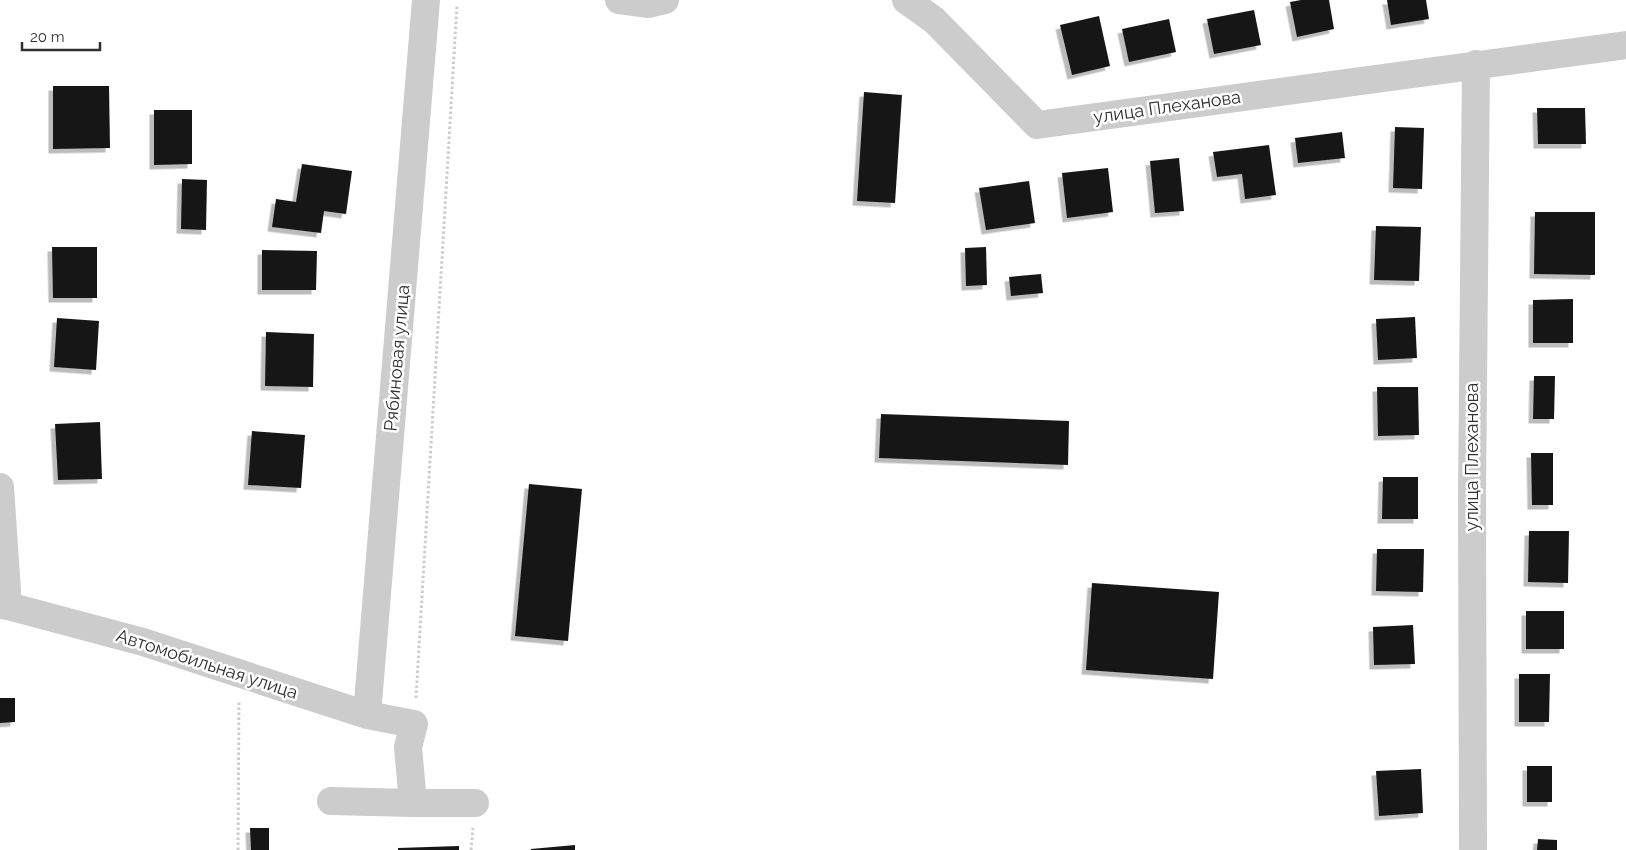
<svg xmlns="http://www.w3.org/2000/svg" width="1626" height="850" font-family="Raleway,sans-serif">
<style>
.building{fill:#161616;filter:url(#shadow)}
.lines{fill:none;stroke-linecap:round;stroke-linejoin:round}
.path{stroke:#ccc;stroke-width:3;stroke-dasharray:2.5 2.5;stroke-linecap:butt}
.minor{stroke:#ccc;stroke-width:28}
.labels{text-anchor:middle;stroke-width:5;stroke-linejoin:round;paint-order:stroke}
.street-label{font-size:18px;fill:#2f2f2f;stroke:#fff}
</style>
<defs>
<filter id="shadow"><feDropShadow dx="-4.5" dy="4.5" stdDeviation="0" flood-color="#0004"/></filter>
</defs>
<rect width="100%" height="100%" fill="#fff"/>
<!-- building -->
<path class="building" d="M 1301,0 L 1329,0 L 1334,29 L 1297,37 L 1290,2 Z
M 1387,0 L 1426,0 L 1429,19 L 1391,25 Z
M 1254,10 L 1261,45 L 1214,54 L 1207,19 Z
M 1099,16 L 1110,66 L 1072,75 L 1060,25 Z
M 1169,19 L 1176,52 L 1129,62 L 1122,29 Z
M 53,86 L 109,86 L 110,148 L 53,149 Z
M 864,92 L 902,95 L 895,203 L 857,201 Z
M 1537,108 L 1585,108 L 1586,144 L 1538,144 Z
M 154,110 L 192,110 L 192,164 L 154,165 Z
M 1395,127 L 1424,128 L 1422,189 L 1393,188 Z
M 1342,132 L 1345,158 L 1298,163 L 1295,138 Z
M 1269,145 L 1276,195 L 1245,199 L 1242,174 L 1217,177 L 1213,152 Z
M 1179,158 L 1184,211 L 1155,213 L 1150,161 Z
M 302,164 L 352,171 L 346,214 L 324,211 L 321,233 L 272,227 L 276,199 L 296,202 Z
M 1108,168 L 1113,212 L 1067,218 L 1062,173 Z
M 182,179 L 207,180 L 206,230 L 181,229 Z
M 1029,181 L 1035,223 L 986,230 L 979,188 Z
M 1535,212 L 1595,212 L 1595,275 L 1534,274 Z
M 1376,226 L 1421,227 L 1419,281 L 1374,280 Z
M 52,247 L 97,247 L 97,298 L 53,298 Z
M 986,247 L 987,285 L 966,286 L 965,248 Z
M 262,250 L 317,251 L 316,290 L 262,290 Z
M 1041,274 L 1043,293 L 1011,296 L 1009,277 Z
M 1573,299 L 1573,343 L 1533,343 L 1533,300 Z
M 1415,317 L 1417,358 L 1378,360 L 1376,319 Z
M 57,318 L 99,321 L 96,370 L 54,367 Z
M 266,332 L 314,334 L 313,387 L 265,386 Z
M 1534,376 L 1555,376 L 1554,419 L 1533,419 Z
M 1377,387 L 1418,387 L 1419,435 L 1378,436 Z
M 881,414 L 1069,421 L 1068,465 L 879,458 Z
M 100,422 L 102,479 L 58,480 L 55,424 Z
M 252,431 L 305,435 L 301,488 L 248,485 Z
M 1531,453 L 1553,453 L 1553,505 L 1532,505 Z
M 1383,477 L 1418,477 L 1418,519 L 1382,519 Z
M 529,484 L 582,489 L 568,641 L 515,636 Z
M 1529,531 L 1569,531 L 1568,583 L 1528,582 Z
M 1377,549 L 1424,549 L 1423,592 L 1376,591 Z
M 1092,583 L 1219,592 L 1213,679 L 1086,670 Z
M 1526,611 L 1564,611 L 1564,649 L 1526,649 Z
M 1413,625 L 1415,664 L 1374,665 L 1373,627 Z
M 1519,674 L 1550,674 L 1549,722 L 1519,722 Z
M 0,698 L 15,698 L 15,722 L 0,723 Z
M 1527,766 L 1552,766 L 1552,802 L 1527,802 Z
M 1421,769 L 1423,813 L 1379,816 L 1376,771 Z
M 250,828 L 269,828 L 269,850 L 251,850 Z
M 1538,839 L 1557,840 L 1557,850 L 1537,850 Z
M 575,845 L 575,850 L 531,850 L 531,849 Z
M 459,846 L 459,850 L 398,850 L 398,848 Z"/>
<g class="lines">
<!-- path -->
<path class="path" d="M 416,698 L 457,5
M 238,850 L 239,700
M 471,850 L 473,828"/>
<!-- minor -->
<path class="minor" d="M 619,0 L 649,4 L 665,0
M 906,0 L 934,20 L 1037,125 L 1626,45
M 0,487 L 8,606
M 0,605 L 8,606 L 143,642 L 367,715 L 414,724 L 408,747 L 413,803 L 331,801
M 367,715 L 426,0
M 413,803 L 475,803
M 1473,850 L 1472,495 L 1476,64"/>
</g>
<g class="labels">
<!-- street labels -->
<g class="street-label">
<text transform="translate(1167 107) rotate(-8)" y="6">улица Плеханова</text>
<text transform="translate(397 358) rotate(-85)" y="6">Рябиновая улица</text>
<text transform="translate(1472 457) rotate(-90)" y="6">улица Плеханова</text>
<text transform="translate(207 664) rotate(18)" y="6">Автомобильная улица</text>
</g>
</g>
<!-- scale -->
<path d="M22 42v8h78v-8" fill="none" stroke="#2f2f2f" stroke-width="2.5"/>
<text x="30" y="42" font-size="15" fill="#2f2f2f" stroke="#ffffff" stroke-width="4" paint-order="stroke">20 m</text>
</svg>
